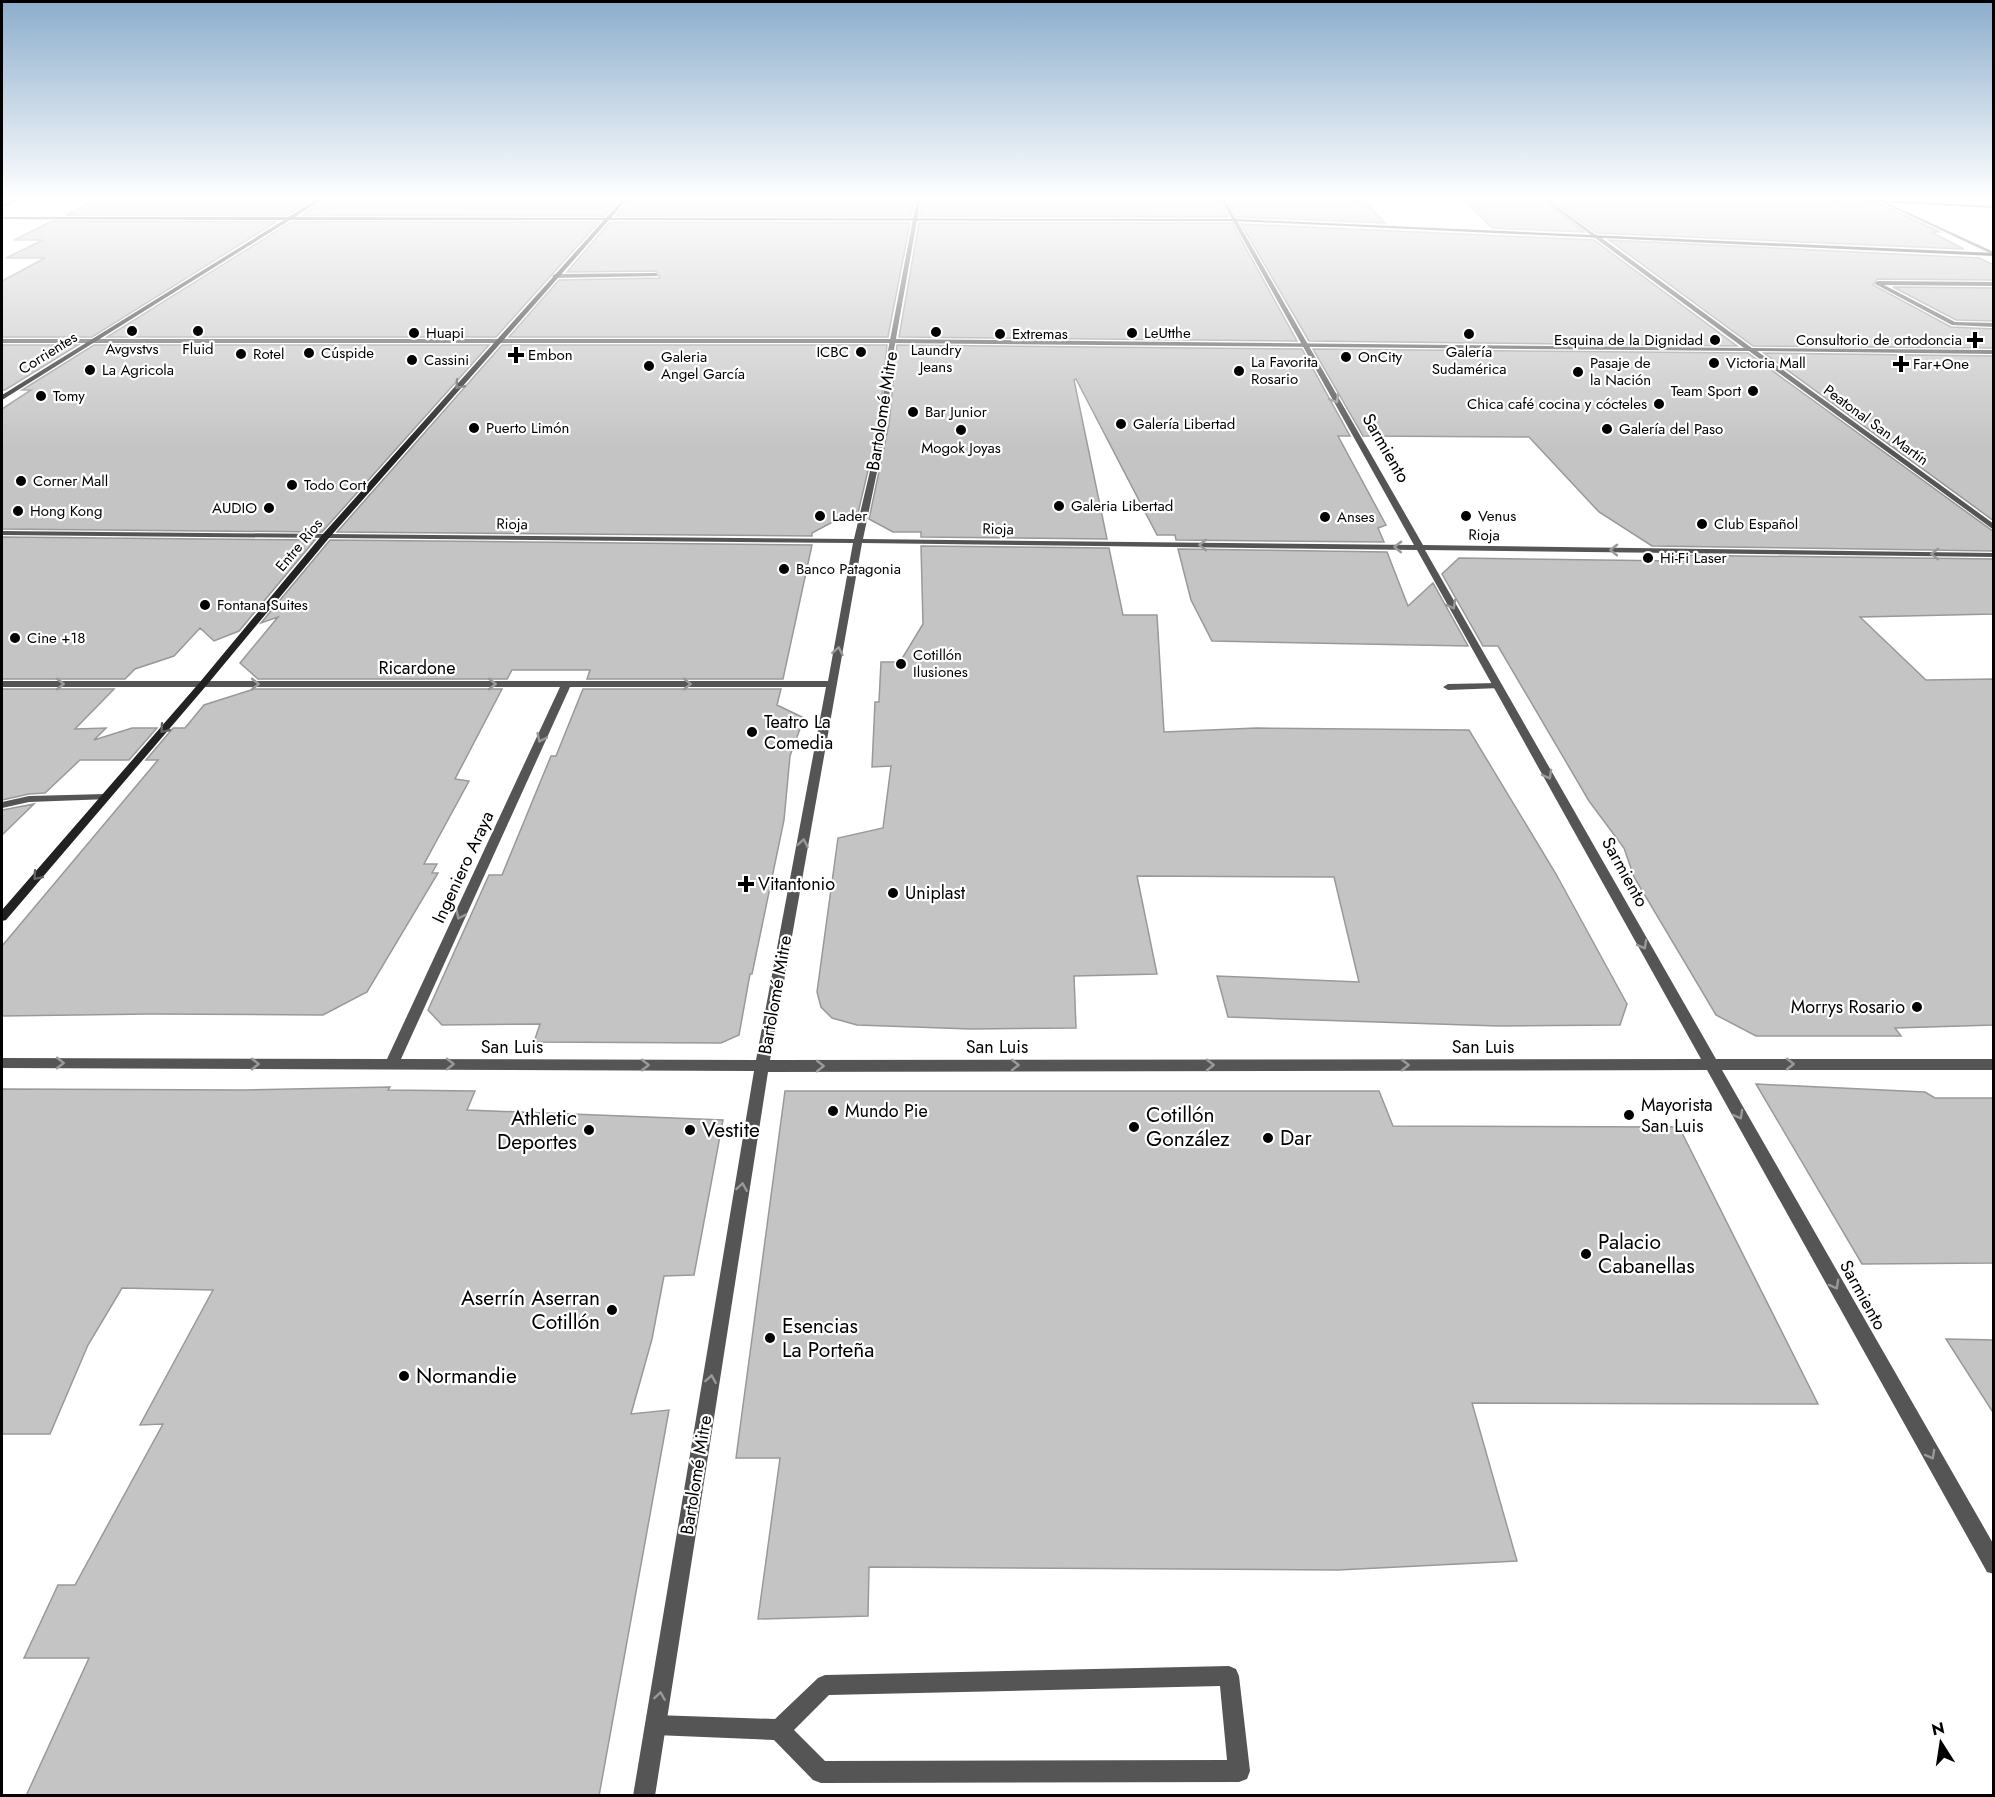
<svg xmlns="http://www.w3.org/2000/svg" width="1995" height="1797" font-family="Jost,sans-serif">
<style>
.building{fill:#c4c4c4;stroke:#999;stroke-width:1.5}
.lines{fill:none;stroke-linecap:round;stroke-linejoin:round}
.service{fill:#555;fill-rule:evenodd}
.pedestrian{fill:#555;fill-rule:evenodd}
.minor{fill:#555;fill-rule:evenodd}
.tertiary{fill:#555;fill-rule:evenodd}
.secondary{fill:#222;fill-rule:evenodd}
.oneway{stroke:#646464}
.oneway2{stroke:#999}
.poi-dot{fill:#000;stroke:#fff;stroke-width:2}
.labels{text-anchor:middle;stroke-width:4.5;stroke-linejoin:round;paint-order:stroke}
.far-poi-label{font-size:15px;fill:#000;stroke:#fff;text-anchor:start}
.far-street-label{font-size:15px;fill:#000;stroke:#fff}
.street-label{font-size:18px;fill:#000;stroke:#fff}
.poi-label{font-size:18px;fill:#000;stroke:#fff;text-anchor:start}
.near-poi-label{font-size:21px;fill:#000;stroke:#fff;text-anchor:start}
</style>
<rect width="100%" height="100%" fill="#fff"/>
<!-- building -->
<path class="building" d="M 100,198 L 315,198 L 287,215 L 66,215 Z
M 326,198 L 621,198 L 605,216 L 303,215 Z
M 630,198 L 915,198 L 911,216 L 616,216 Z
M 923,198 L 1218,198 L 1228,217 L 920,216 Z
M 1226,198 L 1365,201 L 1385,223 L 1237,217 Z
M 1475,198 L 1539,198 L 1584,232 L 1492,228 L 1466,202 L 1478,202 Z
M 1548,198 L 1828,198 L 1832,201 L 1880,204 L 1940,232 L 1931,232 L 1964,249 L 1597,233 Z
M 52,221 L 276,222 L 92,337 L 2,337 L 2,281 L 45,258 L 6,258 L 43,240 L 14,240 Z
M 291,222 L 599,222 L 496,337 L 107,337 Z
M 610,222 L 910,223 L 888,337 L 509,337 L 559,280 L 660,278 L 656,271 L 567,272 Z
M 919,223 L 1232,223 L 1297,341 L 899,337 Z
M 1241,224 L 1594,240 L 1737,346 L 1309,341 Z
M 1609,240 L 1979,258 L 1994,265 L 1994,280 L 1877,279 L 1873,285 L 1951,327 L 1994,329 L 1994,348 L 1753,346 Z
M 1893,287 L 1994,288 L 1994,321 L 1956,320 Z
M 2,345 L 78,345 L 5,390 L 2,390 Z
M 94,345 L 489,345 L 322,532 L 2,529 L 2,409 L 31,390 L 22,390 Z
M 502,345 L 887,345 L 879,424 L 858,513 L 853,511 L 812,533 L 812,536 L 337,532 Z
M 897,345 L 1302,349 L 1350,436 L 1338,436 L 1386,525 L 1378,528 L 1384,542 L 1176,540 L 1175,535 L 1157,535 L 1076,379 L 1074,380 L 1107,539 L 921,537 L 921,532 L 893,532 L 869,519 L 889,424 Z
M 1313,349 L 1748,353 L 1994,532 L 1994,551 L 1652,546 L 1599,512 L 1529,437 L 1363,436 Z
M 1764,353 L 1994,356 L 1994,521 Z
M 2,537 L 315,540 L 239,631 L 214,641 L 200,628 L 174,656 L 135,669 L 125,679 L 2,679 Z
M 330,540 L 812,545 L 783,679 L 587,679 L 590,670 L 512,670 L 507,679 L 258,679 L 240,663 L 278,617 L 261,623 Z
M 921,546 L 1109,548 L 1123,615 L 1157,615 L 1164,732 L 1256,728 L 1469,730 L 1556,874 L 1627,1004 L 1620,1025 L 1498,1026 L 1228,1017 L 1217,976 L 1359,982 L 1334,877 L 1137,876 L 1157,974 L 1074,976 L 1076,1028 L 971,1029 L 857,1025 L 832,1018 L 821,1007 L 817,992 L 838,838 L 883,828 L 891,766 L 872,767 L 875,702 L 879,702 L 881,662 L 900,662 L 923,624 Z
M 1178,549 L 1387,552 L 1408,606 L 1433,583 L 1468,646 L 1212,641 L 1191,600 Z
M 1666,555 L 1994,559 L 1994,614 L 1860,617 L 1926,680 L 1994,679 L 1994,1025 L 1895,1028 L 1901,1036 L 1756,1036 L 1716,1015 L 1634,877 L 1624,848 L 1589,801 L 1498,646 L 1483,646 L 1442,574 L 1459,558 L 1675,561 Z
M 2,689 L 114,689 L 75,729 L 106,728 L 94,740 L 132,728 L 157,728 L 129,760 L 80,760 L 45,793 L 29,794 L 2,800 Z
M 254,689 L 502,689 L 455,779 L 469,781 L 424,864 L 437,864 L 432,873 L 438,873 L 367,992 L 323,1015 L 150,1014 L 2,1016 L 2,946 L 158,760 L 146,760 L 173,728 L 185,728 L 204,705 Z
M 583,689 L 781,689 L 777,705 L 804,718 L 790,756 L 784,820 L 752,974 L 750,974 L 739,1035 L 721,1043 L 534,1042 L 540,1024 L 442,1025 L 428,1010 L 489,875 L 502,875 L 551,756 L 556,756 Z
M 34,804 L 2,835 L 2,810 Z
M 1756,1084 L 1925,1092 L 1935,1098 L 1994,1098 L 1994,1263 L 1862,1264 Z
M 390,1087 L 388,1090 L 475,1091 L 467,1110 L 723,1120 L 694,1275 L 664,1276 L 652,1339 L 631,1414 L 669,1410 L 599,1796 L 26,1796 L 89,1658 L 24,1658 L 58,1585 L 75,1585 L 163,1424 L 140,1425 L 213,1290 L 122,1288 L 88,1345 L 50,1434 L 2,1434 L 2,1089 L 243,1090 Z
M 785,1091 L 1379,1091 L 1393,1126 L 1679,1127 L 1818,1404 L 1472,1403 L 1517,1561 L 1338,1570 L 869,1567 L 868,1616 L 758,1619 L 780,1458 L 736,1458 Z
M 1946,1339 L 1994,1340 L 1994,1414 Z"/>
<g class="lines">
<!-- service -->
<path class="service" d="M 656,273 L 658,276 L 555,278 L 552,276 L 555,274 Z
M 1877,281 L 1994,282 L 1994,286 L 1884,285 L 1955,322 L 1994,323 L 1994,327 L 1952,325 L 1875,284 Z
M 1498,683 L 1501,684 L 1501,688 L 1448,690 L 1443,687 L 1448,684 Z
M 105,794 L 110,797 L 109,799 L 29,802 L 2,808 L 2,802 L 29,796 Z
M 1229,1666 L 1236,1669 L 1239,1676 L 1250,1771 L 1247,1779 L 1239,1782 L 821,1783 L 813,1780 L 774,1740 L 655,1735 L 648,1732 L 645,1725 L 648,1718 L 655,1715 L 775,1719 L 818,1678 L 825,1675 ZM 1220,1686 L 1227,1760 L 825,1761 L 794,1730 L 829,1695 Z"/>
<!-- pedestrian -->
<path class="pedestrian" d="M 1595,236 L 1599,236 L 1752,348 L 1994,350 L 1994,354 L 1757,351 L 1994,524 L 1994,530 L 1749,351 L 893,343 L 2,343 L 2,339 L 893,339 L 1744,348 L 1595,238 Z"/>
<!-- minor -->
<path class="minor" d="M 19,198 L 24,198 L 2,207 L 2,205 Z
M 917,198 L 921,198 L 892,361 L 887,424 L 863,539 L 1414,545 L 1220,198 L 1224,198 L 1423,545 L 1994,553 L 1994,557 L 1425,550 L 1716,1059 L 1994,1059 L 1994,1070 L 1722,1070 L 1994,1545 L 1994,1574 L 1987,1572 L 1707,1070 L 768,1072 L 655,1796 L 633,1796 L 754,1071 L 2,1068 L 2,1058 L 387,1059 L 560,687 L 2,687 L 2,681 L 828,681 L 853,543 L 2,535 L 2,531 L 854,539 L 881,424 L 886,361 ZM 862,543 L 1417,550 L 1701,1059 L 770,1060 ZM 570,687 L 826,687 L 756,1060 L 401,1059 Z
M 1541,198 L 1545,198 L 1599,237 L 1595,238 Z
M 1875,198 L 1880,198 L 1885,201 L 1881,202 Z"/>
<!-- tertiary -->
<path class="tertiary" d="M 1881,200 L 1994,252 L 1994,255 L 1881,202 Z"/>
<!-- secondary -->
<path class="secondary" d="M 319,198 L 324,198 L 295,217 L 606,218 L 624,198 L 628,198 L 611,218 L 1235,219 L 1994,253 L 1994,256 L 1235,221 L 609,220 L 329,538 L 206,686 L 6,920 L 2,921 L 2,910 L 200,682 L 323,534 L 604,220 L 290,220 L 2,400 L 2,395 L 284,220 L 2,219 L 2,217 L 288,217 Z
M 1830,198 L 1994,206 L 1994,208 L 1832,199 Z"/>
</g>
<!-- one-way arrows -->
<defs><path id="oneway-chevron" d="M-2-3.5L2.5 0L-2 3.5" fill="none" stroke-width="1.6" stroke-linecap="round" stroke-linejoin="round" transform="scale(1.5)"/></defs>
<g class="oneway">
<use href="#oneway-chevron" transform="translate(459 385) rotate(131)"/>
<use href="#oneway-chevron" transform="translate(164 729) rotate(131)"/>
<use href="#oneway-chevron" transform="translate(37 876) rotate(131)"/>
</g>
<g class="oneway2">
<use href="#oneway-chevron" transform="translate(1335 399) rotate(60)"/>
<use href="#oneway-chevron" transform="translate(1203 545) rotate(-179)"/>
<use href="#oneway-chevron" transform="translate(1398 547) rotate(-179)"/>
<use href="#oneway-chevron" transform="translate(1614 550) rotate(-179)"/>
<use href="#oneway-chevron" transform="translate(1935 554) rotate(-179)"/>
<use href="#oneway-chevron" transform="translate(1452 605) rotate(61)"/>
<use href="#oneway-chevron" transform="translate(838 651) rotate(-79)"/>
<use href="#oneway-chevron" transform="translate(60 684)"/>
<use href="#oneway-chevron" transform="translate(255 684)"/>
<use href="#oneway-chevron" transform="translate(492 684)"/>
<use href="#oneway-chevron" transform="translate(687 684)"/>
<use href="#oneway-chevron" transform="translate(541 738) rotate(115)"/>
<use href="#oneway-chevron" transform="translate(1548 775) rotate(61)"/>
<use href="#oneway-chevron" transform="translate(803 843) rotate(-80)"/>
<use href="#oneway-chevron" transform="translate(460 915) rotate(115)"/>
<use href="#oneway-chevron" transform="translate(1643 945) rotate(61)"/>
<use href="#oneway-chevron" transform="translate(60 1063)"/>
<use href="#oneway-chevron" transform="translate(255 1064)"/>
<use href="#oneway-chevron" transform="translate(450 1064)"/>
<use href="#oneway-chevron" transform="translate(1790 1064)"/>
<use href="#oneway-chevron" transform="translate(645 1065)"/>
<use href="#oneway-chevron" transform="translate(1015 1065)"/>
<use href="#oneway-chevron" transform="translate(1210 1065)"/>
<use href="#oneway-chevron" transform="translate(1405 1065)"/>
<use href="#oneway-chevron" transform="translate(820 1066)"/>
<use href="#oneway-chevron" transform="translate(1739 1115) rotate(61)"/>
<use href="#oneway-chevron" transform="translate(742 1187) rotate(-81)"/>
<use href="#oneway-chevron" transform="translate(1835 1285) rotate(61)"/>
<use href="#oneway-chevron" transform="translate(711 1379) rotate(-81)"/>
<use href="#oneway-chevron" transform="translate(1931 1455) rotate(61)"/>
<use href="#oneway-chevron" transform="translate(660 1696) rotate(-81)"/>
</g>
<!-- sky -->
<linearGradient id="sky" x2="0" y2="1"><stop stop-color="#8cadcc"/><stop offset="0.44" stop-color="#fff"/><stop offset="1" stop-color="#fff" stop-opacity="0"/></linearGradient>
<rect width="1995" height="449" fill="url(#sky)"/>
<!-- markers -->
<g class="poi-dot">
<circle cx="132" cy="331" r="6"/>
<circle cx="198" cy="331" r="6"/>
<circle cx="936" cy="332" r="6"/>
<circle cx="414" cy="333" r="6"/>
<circle cx="1132" cy="333" r="6"/>
<circle cx="1000" cy="334" r="6"/>
<circle cx="1469" cy="334" r="6"/>
<circle cx="1715" cy="340" r="6"/>
<path d="M1972 331h6v6h6v6h-6v6h-6v-6h-6v-6h6z"/>
<circle cx="861" cy="352" r="6"/>
<circle cx="309" cy="353" r="6"/>
<circle cx="241" cy="354" r="6"/>
<path d="M513 346h6v6h6v6h-6v6h-6v-6h-6v-6h6z"/>
<circle cx="1346" cy="357" r="6"/>
<circle cx="412" cy="360" r="6"/>
<circle cx="1714" cy="363" r="6"/>
<path d="M1898 355h6v6h6v6h-6v6h-6v-6h-6v-6h6z"/>
<circle cx="649" cy="366" r="6"/>
<circle cx="90" cy="370" r="6"/>
<circle cx="1239" cy="371" r="6"/>
<circle cx="1578" cy="372" r="6"/>
<circle cx="1753" cy="391" r="6"/>
<circle cx="41" cy="396" r="6"/>
<circle cx="1659" cy="404" r="6"/>
<circle cx="913" cy="412" r="6"/>
<circle cx="1121" cy="424" r="6"/>
<circle cx="474" cy="428" r="6"/>
<circle cx="1607" cy="429" r="6"/>
<circle cx="961" cy="430" r="6"/>
<circle cx="21" cy="481" r="6"/>
<circle cx="292" cy="485" r="6"/>
<circle cx="1059" cy="506" r="6"/>
<circle cx="269" cy="508" r="6"/>
<circle cx="18" cy="511" r="6"/>
<circle cx="820" cy="516" r="6"/>
<circle cx="1466" cy="516" r="6"/>
<circle cx="1325" cy="517" r="6"/>
<circle cx="1702" cy="524" r="6"/>
<circle cx="1648" cy="558" r="6"/>
<circle cx="784" cy="569" r="6"/>
<circle cx="205" cy="605" r="6"/>
<circle cx="15" cy="638" r="6"/>
<circle cx="901" cy="664" r="6"/>
<circle cx="752" cy="732" r="6"/>
<path d="M743 875h6v6h6v6h-6v6h-6v-6h-6v-6h6z"/>
<circle cx="893" cy="893" r="6"/>
<circle cx="1917" cy="1007" r="6"/>
<circle cx="833" cy="1111" r="6"/>
<circle cx="1629" cy="1115" r="6"/>
<circle cx="1134" cy="1127" r="6"/>
<circle cx="589" cy="1130" r="6"/>
<circle cx="690" cy="1130" r="6"/>
<circle cx="1268" cy="1138" r="6"/>
<circle cx="1586" cy="1254" r="6"/>
<circle cx="612" cy="1310" r="6"/>
<circle cx="770" cy="1338" r="6"/>
<circle cx="404" cy="1376" r="6"/>
</g>
<g class="labels">
<!-- far-poi labels -->
<g class="far-poi-label">
<text x="426" y="338">Huapi</text>
<text x="1144" y="338">LeUtthe</text>
<text x="1012" y="339">Extremas</text>
<text x="1703" y="345" text-anchor="end">Esquina de la Dignidad</text>
<text x="1962" y="345" text-anchor="end">Consultorio de ortodoncia</text>
<text x="132" y="354" text-anchor="middle">Avgvstvs</text>
<text x="198" y="354" text-anchor="middle">Fluid</text>
<text x="936" y="355" text-anchor="middle">Laundry<tspan x="936" dy="17">Jeans</tspan></text>
<text x="849" y="357" text-anchor="end">ICBC</text>
<text x="1469" y="357" text-anchor="middle">Galería<tspan x="1469" dy="17">Sudamérica</tspan></text>
<text x="321" y="358">Cúspide</text>
<text x="253" y="359">Rotel</text>
<text x="528" y="360">Embon</text>
<text x="661" y="362">Galeria<tspan x="661" dy="17">Angel García</tspan></text>
<text x="1358" y="362">OnCity</text>
<text x="424" y="365">Cassini</text>
<text x="1251" y="367">La Favorita<tspan x="1251" dy="17">Rosario</tspan></text>
<text x="1590" y="368">Pasaje de<tspan x="1590" dy="17">la Nación</tspan></text>
<text x="1726" y="368">Victoria Mall</text>
<text x="1913" y="369">Far+One</text>
<text x="102" y="375">La Agricola</text>
<text x="1741" y="396" text-anchor="end">Team Sport</text>
<text x="53" y="401">Tomy</text>
<text x="1647" y="409" text-anchor="end">Chica café cocina y cócteles</text>
<text x="925" y="417">Bar Junior</text>
<text x="1133" y="429">Galería Libertad</text>
<text x="486" y="433">Puerto Limón</text>
<text x="1619" y="434">Galería del Paso</text>
<text x="961" y="453" text-anchor="middle">Mogok Joyas</text>
<text x="33" y="486">Corner Mall</text>
<text x="304" y="490">Todo Cort</text>
<text x="1071" y="511">Galeria Libertad</text>
<text x="257" y="513" text-anchor="end">AUDIO</text>
<text x="30" y="516">Hong Kong</text>
<text x="832" y="521">Lader</text>
<text x="1478" y="521">Venus</text>
<text x="1337" y="522">Anses</text>
<text x="1714" y="529">Club Español</text>
<text x="1660" y="563">Hi-Fi Laser</text>
<text x="796" y="574">Banco Patagonia</text>
<text x="217" y="610">Fontana Suites</text>
<text x="27" y="643">Cine +18</text>
<text x="913" y="660">Cotillón<tspan x="913" dy="17">Ilusiones</tspan></text>
</g>
<!-- far-street labels -->
<g class="far-street-label">
<text transform="translate(48 353) rotate(-32)" y="5">Corrientes</text>
<text transform="translate(1876 425) rotate(36)" y="5">Peatonal San Martín</text>
<text transform="translate(512 524) rotate(1)" y="5">Rioja</text>
<text transform="translate(998 529) rotate(1)" y="5">Rioja</text>
<text transform="translate(1484 535) rotate(1)" y="5">Rioja</text>
<text transform="translate(299 545) rotate(-50)" y="5">Entre Ríos</text>
</g>
<!-- street labels -->
<g class="street-label">
<text transform="translate(882 411) rotate(-81)" y="6">Bartolomé Mitre</text>
<text transform="translate(1386 448) rotate(60)" y="6">Sarmiento</text>
<text x="417" y="674">Ricardone</text>
<text transform="translate(463 867) rotate(-65)" y="6">Ingeniero Araya</text>
<text transform="translate(1625 872) rotate(61)" y="6">Sarmiento</text>
<text transform="translate(775 995) rotate(-80)" y="6">Bartolomé Mitre</text>
<text x="512" y="1053">San Luis</text>
<text x="997" y="1053">San Luis</text>
<text x="1483" y="1053">San Luis</text>
<text transform="translate(1863 1295) rotate(61)" y="6">Sarmiento</text>
<text transform="translate(696 1475) rotate(-81)" y="6">Bartolomé Mitre</text>
</g>
<!-- poi labels -->
<g class="poi-label">
<text x="764" y="728">Teatro La<tspan x="764" dy="21">Comedia</tspan></text>
<text x="758" y="890">Vitantonio</text>
<text x="905" y="899">Uniplast</text>
<text x="1905" y="1013" text-anchor="end">Morrys Rosario</text>
<text x="1641" y="1111">Mayorista<tspan x="1641" dy="21">San Luis</tspan></text>
<text x="845" y="1117">Mundo Pie</text>
</g>
<!-- near-poi labels -->
<g class="near-poi-label">
<text x="1146" y="1122">Cotillón<tspan x="1146" dy="24">González</tspan></text>
<text x="577" y="1125" text-anchor="end">Athletic<tspan x="577" dy="24">Deportes</tspan></text>
<text x="702" y="1137">Vestite</text>
<text x="1280" y="1145">Dar</text>
<text x="1598" y="1249">Palacio<tspan x="1598" dy="24">Cabanellas</tspan></text>
<text x="600" y="1305" text-anchor="end">Aserrín Aserran<tspan x="600" dy="24">Cotillón</tspan></text>
<text x="782" y="1333">Esencias<tspan x="782" dy="24">La Porteña</tspan></text>
<text x="416" y="1383">Normandie</text>
</g>
</g>
<!-- border -->
<rect width="1995" height="1797" fill="none" stroke="#000000" stroke-width="6"/>
<!-- north arrow -->
<g transform="translate(1941 1743) rotate(348)" stroke="#ffffff" stroke-width="4.5" paint-order="stroke">
<path d="M0-4.5L10 22L0 15L-10 22Z" fill="#000000"/>
<text y="-9" font-size="16" font-weight="bold" text-anchor="middle" fill="#000000">N</text>
</g>
</svg>
